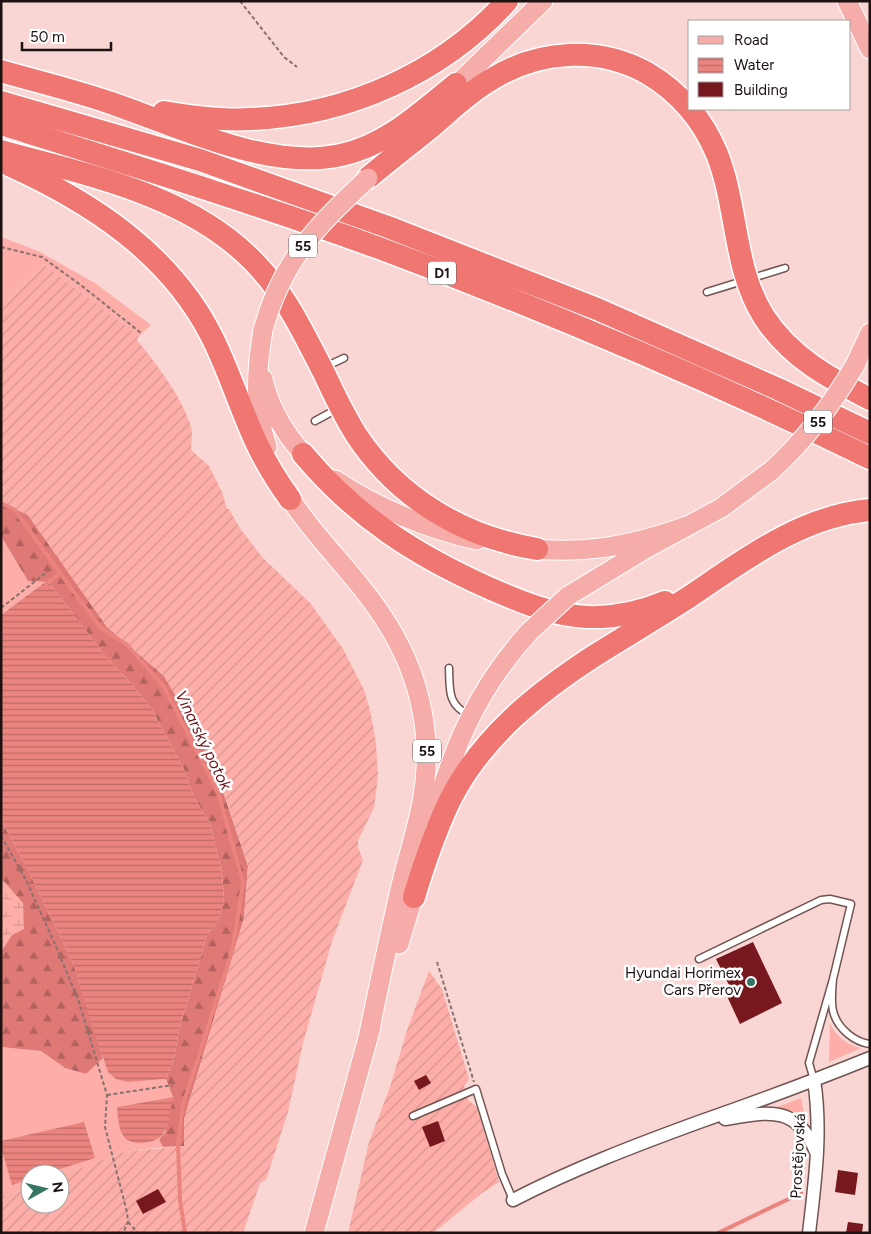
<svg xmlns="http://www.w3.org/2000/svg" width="871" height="1234" font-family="Figtree,sans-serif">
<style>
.grass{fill:#fdaea8}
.forest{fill:url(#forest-firs)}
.wetland{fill:url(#wetland-marsh)}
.garden{fill:url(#garden-furrows)}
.water{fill:url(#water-rules)}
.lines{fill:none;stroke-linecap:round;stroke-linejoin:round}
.stream{stroke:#eb847f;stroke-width:4}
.building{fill:#76181d}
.lane-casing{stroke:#715452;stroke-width:9}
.street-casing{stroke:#715452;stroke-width:15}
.primary-casing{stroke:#fff;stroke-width:21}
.highway-casing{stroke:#fff;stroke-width:25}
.path{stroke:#887270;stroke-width:2;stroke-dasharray:4 2.5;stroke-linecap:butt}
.lane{stroke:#fff;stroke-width:6}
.street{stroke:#fff;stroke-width:12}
.primary{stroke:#f6adaa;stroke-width:19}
.highway{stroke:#f07672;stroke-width:22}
.primary-bridge-casing{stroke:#fff;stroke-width:21;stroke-linecap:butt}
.primary-bridge{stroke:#f6adaa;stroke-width:19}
.poi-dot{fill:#357564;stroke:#fff;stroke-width:2}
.labels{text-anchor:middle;stroke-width:5;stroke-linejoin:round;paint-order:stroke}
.shield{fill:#fff;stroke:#615958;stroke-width:1}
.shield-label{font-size:14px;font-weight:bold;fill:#1d1211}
.poi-label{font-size:15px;fill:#1d1211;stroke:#fff;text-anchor:end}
.street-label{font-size:15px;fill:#1d1211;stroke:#fff}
.water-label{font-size:16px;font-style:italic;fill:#6f1218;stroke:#fff}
</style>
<defs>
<pattern id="forest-firs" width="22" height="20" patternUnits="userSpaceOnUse" patternTransform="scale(1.25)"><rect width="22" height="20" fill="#df7975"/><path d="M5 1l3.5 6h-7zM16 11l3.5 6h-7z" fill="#b4625f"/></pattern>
<pattern id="wetland-marsh" width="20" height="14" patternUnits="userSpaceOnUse" patternTransform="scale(1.25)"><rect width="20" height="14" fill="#fdaea8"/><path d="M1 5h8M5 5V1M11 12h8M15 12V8" fill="none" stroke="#d89590"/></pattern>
<pattern id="garden-furrows" width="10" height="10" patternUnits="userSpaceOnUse" patternTransform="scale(1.25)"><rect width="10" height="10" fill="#fdaea8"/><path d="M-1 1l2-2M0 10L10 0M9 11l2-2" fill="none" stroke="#d89590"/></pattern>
<pattern id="water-rules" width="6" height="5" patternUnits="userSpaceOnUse" patternTransform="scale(1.25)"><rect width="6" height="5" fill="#eb847f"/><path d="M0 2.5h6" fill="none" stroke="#be6b67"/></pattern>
</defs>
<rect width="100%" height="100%" fill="#f9d6d3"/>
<!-- grass -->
<path class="grass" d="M 1,237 L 38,251 L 95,283 L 151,325 L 139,336 L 43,264 L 1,306 Z
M 1,536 L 28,581 L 45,582 L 1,615 Z
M 830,1024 C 837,1037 847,1045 861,1048 L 829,1062 Z
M 1,1047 L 41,1051 L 65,1068 L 86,1074 L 103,1058 L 108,1072 L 128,1082 L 166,1079 L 173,1097 L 117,1107 L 123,1136 L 129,1141 L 151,1141 L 159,1139 L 163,1147 L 123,1152 L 60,1176 L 60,1174 L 30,1174 L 30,1187 L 1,1197 Z
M 801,1098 L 806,1124 L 791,1112 L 777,1107 Z"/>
<!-- forest -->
<path class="forest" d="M 1,502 L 28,515 L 107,627 L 164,676 L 210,753 L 248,866 L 244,918 L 184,1119 L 184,1146 L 163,1147 L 159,1139 L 165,1133 L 173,1097 L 166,1079 L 174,1059 L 179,1030 L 207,935 L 218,922 L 224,899 L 222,873 L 210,823 L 194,797 L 183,767 L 151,708 L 128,680 L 106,657 L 49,582 L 28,581 L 1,536 Z
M 1,820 L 23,860 L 73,963 L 103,1058 L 86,1074 L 65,1068 L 41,1051 L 1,1047 Z"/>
<!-- wetland -->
<path class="wetland" d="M 1,878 L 23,903 L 24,929 L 12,935 L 1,952 Z"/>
<!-- garden -->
<path class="garden" d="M 43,264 L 139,336 L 137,340 C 156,364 182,396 191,427 C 193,434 191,443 191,450 L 209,466 L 222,492 L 227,509 L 229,509 L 239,527 L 262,557 L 311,604 L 343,649 L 364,690 L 370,710 L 376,743 L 378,777 L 374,808 L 358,840 L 358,847 L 363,860 L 332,941 L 303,1043 L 288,1112 L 266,1180 L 260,1183 L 243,1233 L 3,1233 L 1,1229 L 1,1197 L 30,1187 L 30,1204 L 60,1204 L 60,1176 L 123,1152 L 184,1146 L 184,1119 L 244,918 L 248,866 L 210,753 L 164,676 L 107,627 L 28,515 L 1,502 L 1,306 Z
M 429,971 L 442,989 L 469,1079 L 464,1086 L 468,1100 L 477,1107 L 499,1182 L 482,1193 L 433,1233 L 348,1233 L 369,1142 L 390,1087 L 407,1030 Z"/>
<!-- water -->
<path class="water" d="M 45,582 L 49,582 L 106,657 L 128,680 L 151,708 L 183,767 L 194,797 L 210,823 L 222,873 L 224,899 L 218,922 L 207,935 L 179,1030 L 174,1059 L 166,1079 L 128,1082 L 116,1079 L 108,1072 L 90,1020 L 73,963 L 23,860 L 1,820 L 1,615 Z
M 173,1097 C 171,1108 170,1121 165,1131 C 160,1144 132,1147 124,1137 C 118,1129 118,1116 117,1107 Z
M 84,1122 L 95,1158 L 44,1174 L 30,1174 L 30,1179 L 12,1185 L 1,1147 L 1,1141 Z"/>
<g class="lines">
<!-- stream -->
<path class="stream" d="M 1,503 L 15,510 L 60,573
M 46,584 L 60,573 L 100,627 L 127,645 L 164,687 L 218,792 L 243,883 L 233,948 L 183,1105 L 178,1145 L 180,1200 L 185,1233
M 718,1233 L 801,1193"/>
</g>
<!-- building -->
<path class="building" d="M 753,942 L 782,1003 L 740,1024 L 726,994 L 732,991 L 716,959 Z
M 426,1075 L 431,1083 L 419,1090 L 414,1081 Z
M 438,1121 L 445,1141 L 430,1147 L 422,1127 Z
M 838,1170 L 858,1173 L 855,1195 L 835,1192 Z
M 158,1189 L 166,1202 L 143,1214 L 136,1201 Z
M 848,1222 L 863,1224 L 862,1233 L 846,1233 Z"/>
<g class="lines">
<defs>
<path id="lane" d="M 707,292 L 785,268
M 325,367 L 344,358
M 315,421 L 337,409
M 449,668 C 450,690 447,704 469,715
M 699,959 L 821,900 L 830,899 L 851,904 L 833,979
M 814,1080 L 809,1063 L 833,979 C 831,1002 829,1018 848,1034 C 854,1039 862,1043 870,1044
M 413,1116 L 476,1089 L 502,1174 L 513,1200"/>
<path id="street" d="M 725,1119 C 768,1112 796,1104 816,1152
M 513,1200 C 573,1169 636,1145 699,1122 C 756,1102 813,1081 870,1058
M 809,1233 C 815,1182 822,1131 814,1080"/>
<path id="primary" d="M 847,1 L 870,49
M 446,95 L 543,1
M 263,330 C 256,372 254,407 267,447
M 855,365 L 870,333
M 263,379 C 270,411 289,441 313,464
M 335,480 C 377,508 428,529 477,540
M 283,487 C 312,537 358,575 388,625 C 421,678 434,740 422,802 C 416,833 406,863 399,894 C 388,942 378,990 368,1038
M 524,548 C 583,555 632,546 687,526
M 568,596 L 647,548 L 721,508 L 771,471
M 434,819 C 452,747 479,687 529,632
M 399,944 L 417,884
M 314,1233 L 371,1027"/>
<path id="highway" d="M 1,71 C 39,82 77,91 114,104 C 180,127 270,171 341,155 C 387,145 421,112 456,84
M 1,102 L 200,160 L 388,227 L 597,309 L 778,389 L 870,433
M 164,112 C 193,117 222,121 251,119 C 348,115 442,73 507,1
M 1,124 C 128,164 255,203 379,248 C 546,310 710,380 870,458
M 1,151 C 87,175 186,194 251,259 C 284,291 303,332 324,373 C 334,394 344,416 357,436 C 399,499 464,537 537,549
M 9,165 C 91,202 169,253 211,335 C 229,370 240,408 257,444 C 266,463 277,481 290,499
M 368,178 C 388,161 409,145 430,128 C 450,111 469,92 492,79 C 539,50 598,46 647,73 C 679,92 703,120 717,154 C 738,207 733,268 764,317 C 790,357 829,378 870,399
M 303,454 C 356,517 415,555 489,588 C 521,602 552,615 587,617 C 613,618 641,612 665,602
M 414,897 C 424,864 435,831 450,800 C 481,738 537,693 594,656 C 626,636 658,617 689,597 C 744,560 801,516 870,510"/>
</defs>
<!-- lane casing -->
<use href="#lane" class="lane-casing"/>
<!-- street casing -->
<use href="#street" class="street-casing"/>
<!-- primary casing -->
<use href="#primary" class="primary-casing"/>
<!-- highway casing -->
<use href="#highway" class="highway-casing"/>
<!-- path -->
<path class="path" d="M 240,1 L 284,57 L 297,67
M 1,247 L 42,257 L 82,286 L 141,333
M 1,608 L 48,571
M 1,836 L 26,880 L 54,942 L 79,1002 L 107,1095 L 105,1127 L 127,1212 L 128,1222 L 123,1233
M 437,962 L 474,1082
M 107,1095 L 173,1085
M 128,1222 L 138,1233"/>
<!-- lane -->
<use href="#lane" class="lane"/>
<!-- street -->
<use href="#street" class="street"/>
<!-- primary -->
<use href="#primary" class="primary"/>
<!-- highway -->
<use href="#highway" class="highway"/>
<defs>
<path id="primary-bridge" d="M 263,330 C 282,260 317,226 368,178
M 771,471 C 805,440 832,405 855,365
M 529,632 L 568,596"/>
</defs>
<!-- primary-bridge casing -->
<use href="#primary-bridge" class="primary-bridge-casing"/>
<!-- primary-bridge -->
<use href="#primary-bridge" class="primary-bridge"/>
</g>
<!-- markers -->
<circle class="poi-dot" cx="751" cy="982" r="5"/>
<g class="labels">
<!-- shield labels -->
<g class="shield">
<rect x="289" y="234.5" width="28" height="23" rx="4"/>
<rect x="428" y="261.5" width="28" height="23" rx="4"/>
<rect x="804" y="410.5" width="28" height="23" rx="4"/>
<rect x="413" y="739.5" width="28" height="23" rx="4"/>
</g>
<g class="shield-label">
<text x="303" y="251">55</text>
<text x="442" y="278">D1</text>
<text x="818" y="427">55</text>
<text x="427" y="756">55</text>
</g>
<!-- poi labels -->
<g class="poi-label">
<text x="741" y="978">Hyundai Horimex<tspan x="741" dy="17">Cars Přerov</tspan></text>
</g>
<!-- street labels -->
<g class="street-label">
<text transform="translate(798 1156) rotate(-87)" y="5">Prostějovská</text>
</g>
<!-- water labels -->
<g class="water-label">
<text transform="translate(204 740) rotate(64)" y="6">Vinarský potok</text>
</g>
</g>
<!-- border -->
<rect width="871" height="1234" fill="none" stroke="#1d1211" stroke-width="5"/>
<!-- legend -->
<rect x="688" y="20" width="162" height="90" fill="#ffffff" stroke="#a5a0a0"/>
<rect x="698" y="36" width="25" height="8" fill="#f6adaa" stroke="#a5a0a0"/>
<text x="734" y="45" font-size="15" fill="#1d1211">Road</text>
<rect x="698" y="58" width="25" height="15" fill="url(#water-rules)" stroke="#a5a0a0"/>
<text x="734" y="70" font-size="15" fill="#1d1211">Water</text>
<rect x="698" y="82" width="25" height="15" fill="#76181d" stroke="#a5a0a0"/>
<text x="734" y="95" font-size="15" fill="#1d1211">Building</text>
<!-- north arrow -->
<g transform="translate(45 1189) rotate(82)"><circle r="24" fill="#ffffff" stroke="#a5a0a0"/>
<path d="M0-4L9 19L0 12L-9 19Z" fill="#357564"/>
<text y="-8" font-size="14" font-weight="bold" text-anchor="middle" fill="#1d1211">N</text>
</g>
<!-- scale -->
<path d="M22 42v8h89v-8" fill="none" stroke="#1d1211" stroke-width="2.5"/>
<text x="30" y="42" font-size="15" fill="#1d1211" stroke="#ffffff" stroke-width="4" paint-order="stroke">50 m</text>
</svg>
